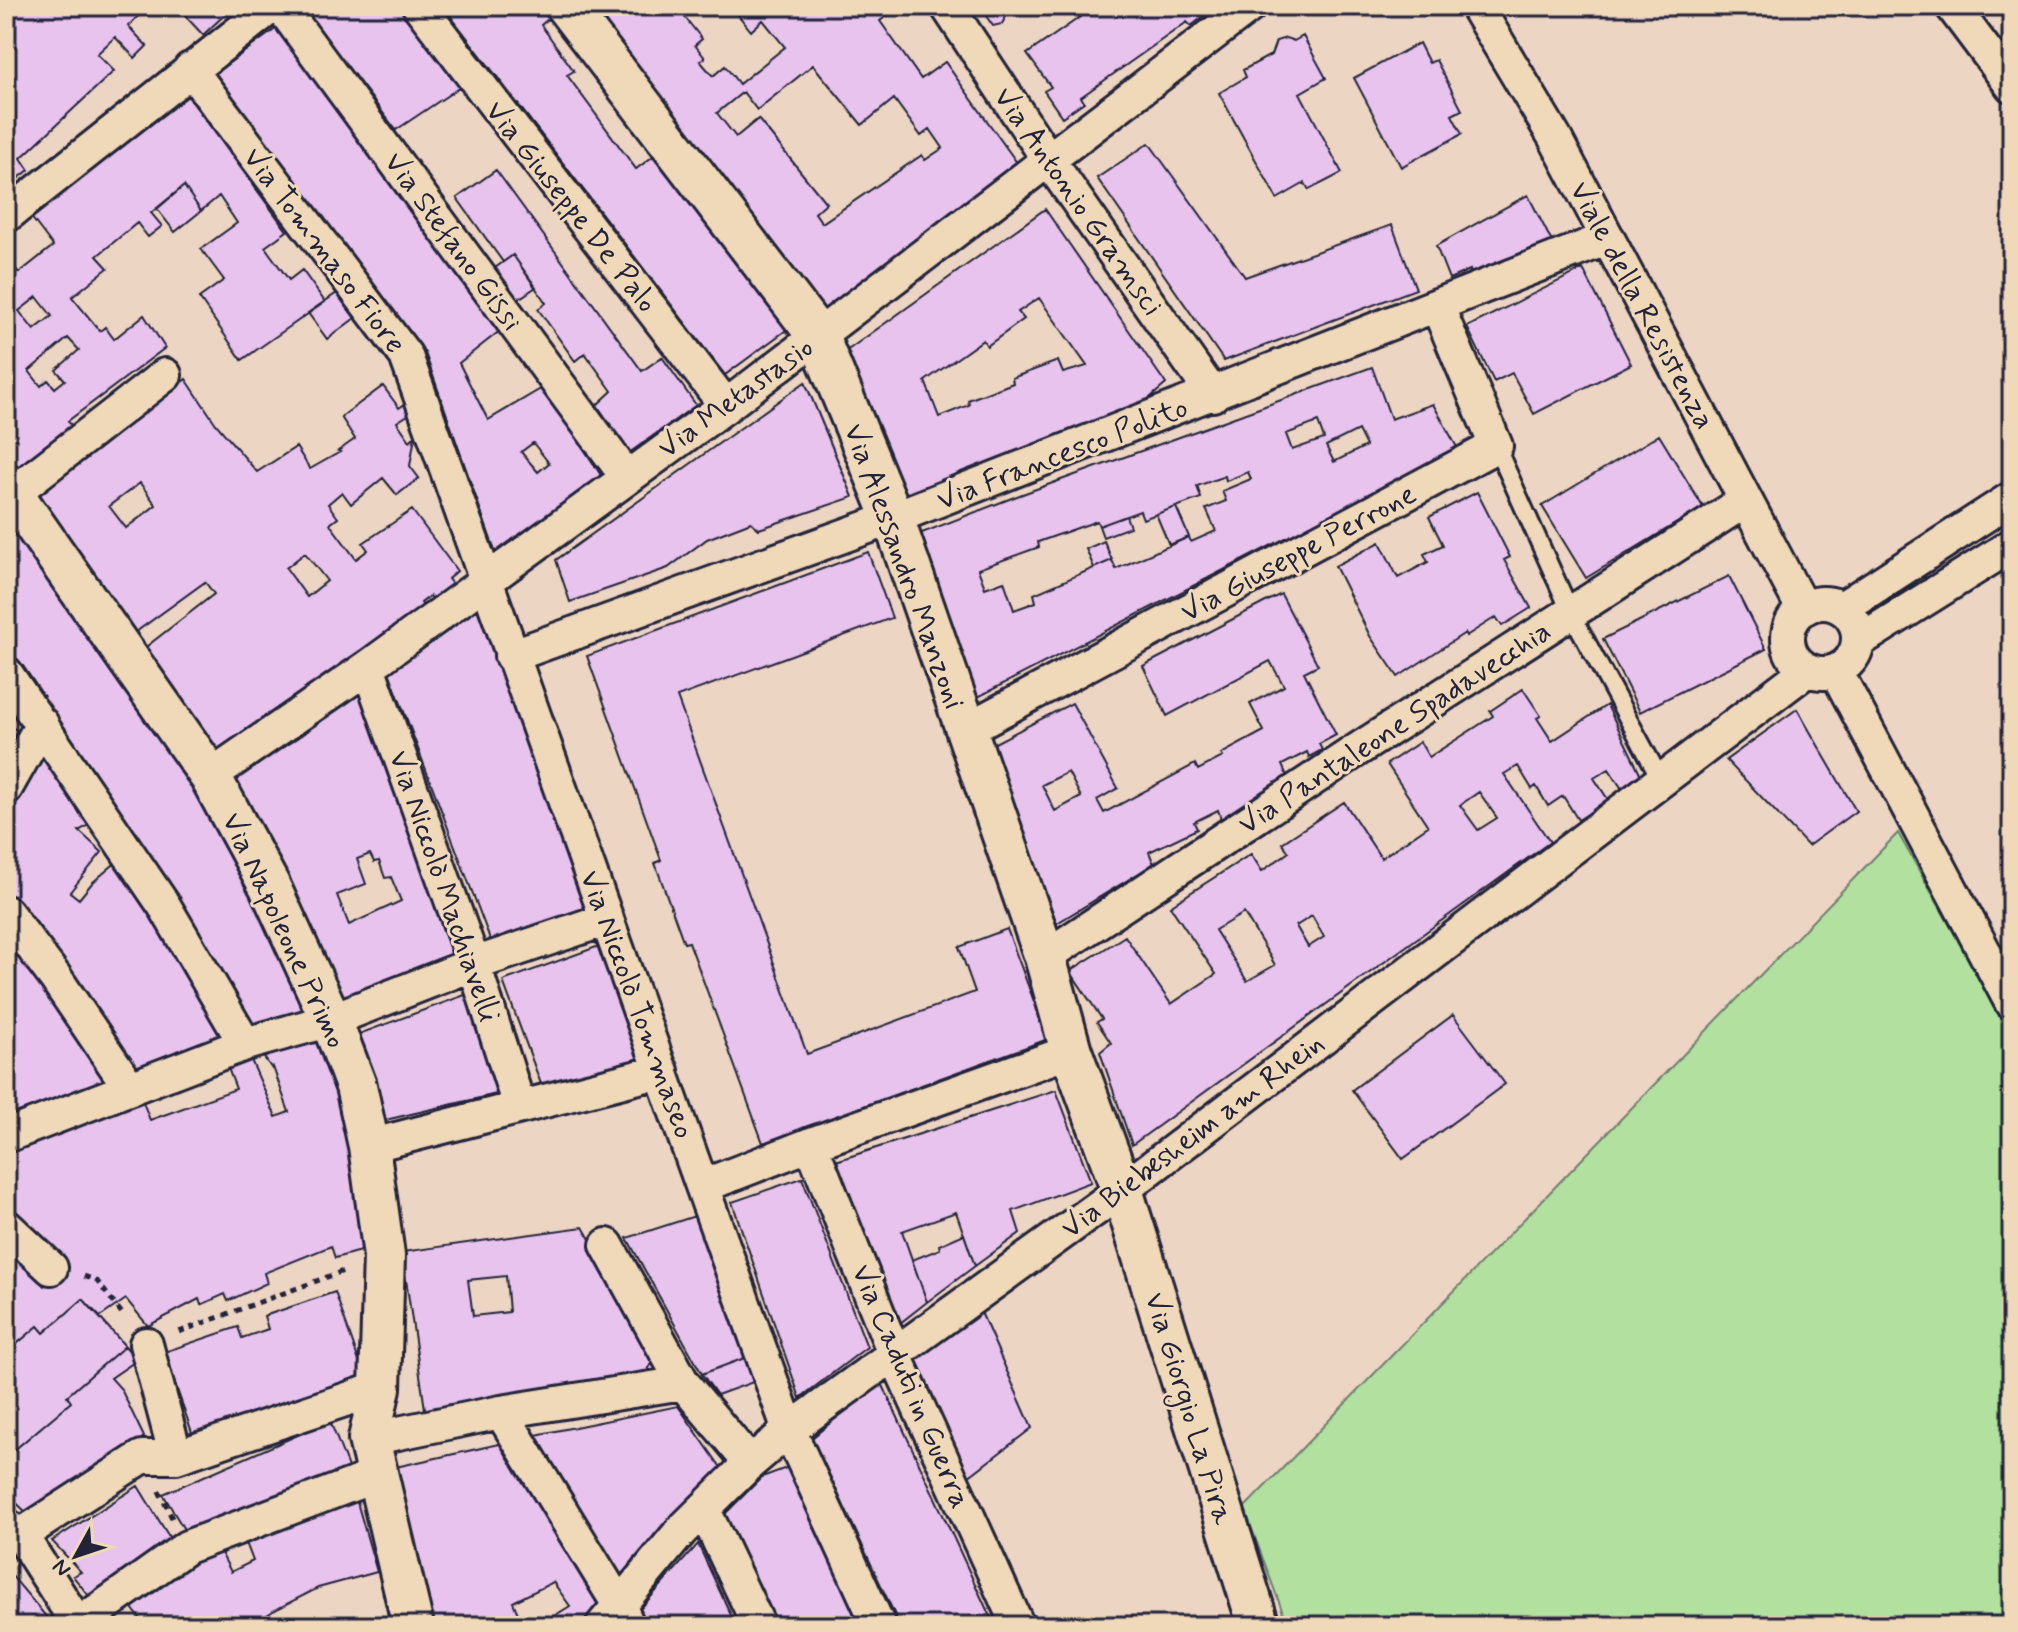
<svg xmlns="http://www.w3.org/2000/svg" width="2018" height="1632" font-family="Mynerve,sans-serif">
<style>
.green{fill:#b1e09f;stroke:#6a816d;stroke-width:2}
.building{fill:#e7c3ed;stroke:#22223b;stroke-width:2;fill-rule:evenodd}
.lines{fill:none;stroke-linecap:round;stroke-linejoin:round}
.service-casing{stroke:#22223b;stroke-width:22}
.minor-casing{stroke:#22223b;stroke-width:38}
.tertiary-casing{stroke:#22223b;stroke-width:46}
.path{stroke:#22223b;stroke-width:5;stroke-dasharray:6 6;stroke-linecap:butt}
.service{stroke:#efd9b8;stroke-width:16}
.minor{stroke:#efd9b8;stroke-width:32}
.tertiary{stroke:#efd9b8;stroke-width:40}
.labels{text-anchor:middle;stroke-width:6;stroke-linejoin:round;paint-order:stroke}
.street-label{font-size:30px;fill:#22223b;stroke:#efd9b8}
</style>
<rect width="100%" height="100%" fill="#edd5c3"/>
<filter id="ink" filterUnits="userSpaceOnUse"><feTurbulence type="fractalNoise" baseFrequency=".0125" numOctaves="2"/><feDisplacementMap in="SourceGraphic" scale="16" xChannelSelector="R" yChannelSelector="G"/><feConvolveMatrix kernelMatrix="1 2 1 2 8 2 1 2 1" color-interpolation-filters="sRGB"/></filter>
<g filter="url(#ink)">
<!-- green -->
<path class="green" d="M 1898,833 L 2012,1036 L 2012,1626 L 1288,1626 L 1244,1508 Z"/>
<!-- building -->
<path class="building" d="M 6,6 L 149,6 L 128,26 L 147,46 L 135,58 L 115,37 L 97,54 L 114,71 L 21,158 L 29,170 L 6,188 Z
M 176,6 L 234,6 L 203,35 Z
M 306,6 L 403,6 L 463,85 L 396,130 L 303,8 Z
M 443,6 L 546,6 L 553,15 L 541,25 L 574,71 L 567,75 L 636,169 L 659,152 L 789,328 L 725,375 Z
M 605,6 L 676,6 L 702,39 L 695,45 L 705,58 L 700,61 L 713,76 L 725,66 L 739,84 L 785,47 L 763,20 L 751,31 L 731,6 L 881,6 L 888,15 L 880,21 L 921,79 L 945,62 L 1020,167 L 826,311 L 594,15 ZM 813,65 L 862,125 L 894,99 L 921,136 L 930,129 L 943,148 L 925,160 L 922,155 L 822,223 L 815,213 L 826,203 L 758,119 L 736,137 L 717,113 L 743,92 L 757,110 Z
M 979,6 L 999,6 L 1005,18 L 1002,24 L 993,26 Z
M 1096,6 L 1209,6 L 1212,10 L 1191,26 L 1187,22 L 1081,97 L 1084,102 L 1062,117 L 1044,91 L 1051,87 L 1027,54 Z
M 277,28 L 501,330 L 459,363 L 488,420 L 544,387 L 604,480 L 496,554 L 425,353 L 214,74 ZM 533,443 L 549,463 L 538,472 L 521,452 Z
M 1303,36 L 1326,78 L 1300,93 L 1342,173 L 1309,190 L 1305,183 L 1277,199 L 1219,93 L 1246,77 L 1243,70 L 1271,55 L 1276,41 L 1286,38 L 1294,41 Z
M 1419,43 L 1429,63 L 1436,60 L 1462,110 L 1452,115 L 1462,134 L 1401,167 L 1354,78 Z
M 188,96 L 287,231 L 265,247 L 289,280 L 302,270 L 325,302 L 242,360 L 199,298 L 224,280 L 201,249 L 237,223 L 219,196 L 201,211 L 184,186 L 151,213 L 162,226 L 148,237 L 137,223 L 97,256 L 108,268 L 72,297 L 100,331 L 105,327 L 114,339 L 144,315 L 165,348 L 68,421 L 74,429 L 17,472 L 6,457 L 6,257 L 19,273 L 53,246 L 31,217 ZM 37,297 L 52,316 L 34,330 L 19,311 ZM 68,338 L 79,350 L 56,370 L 65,380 L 55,388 L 48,380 L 41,386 L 29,371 Z
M 1149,143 L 1245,277 L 1392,225 L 1416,289 L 1224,361 L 1097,178 Z
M 496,170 L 642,371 L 662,357 L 696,405 L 629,453 L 597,405 L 612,391 L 585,353 L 575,361 L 538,309 L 546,303 L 513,255 L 503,262 L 457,198 Z
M 184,186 L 201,211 L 175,232 L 157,209 Z
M 1528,195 L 1554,246 L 1472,279 L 1470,270 L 1449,279 L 1436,246 Z
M 1045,209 L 1166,384 L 1144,403 L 899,497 L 845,352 ZM 1039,298 L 1087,366 L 1063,373 L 1058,361 L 1012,378 L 1013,383 L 968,400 L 969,405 L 939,417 L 925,381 L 983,340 L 987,346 L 1024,319 L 1018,312 Z
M 513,255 L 536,287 L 517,300 L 495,268 Z
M 1583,269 L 1631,364 L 1534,414 L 1512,373 L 1494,382 L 1467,327 Z
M 337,293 L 355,318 L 327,339 L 308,313 Z
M 1372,367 L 1391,419 L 1433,404 L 1458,449 L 974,699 L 914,536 L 1017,496 ZM 1318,422 L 1324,439 L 1292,450 L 1286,434 ZM 1358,430 L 1366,446 L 1334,462 L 1326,446 ZM 1248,472 L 1251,479 L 1222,491 L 1226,501 L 1206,509 L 1216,531 L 1191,542 L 1189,537 L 1116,569 L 1112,560 L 1034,594 L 1036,602 L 1014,610 L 1004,581 L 985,588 L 978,569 L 1039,547 L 1038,542 L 1097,521 L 1099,526 L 1140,511 L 1143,519 L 1201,498 L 1197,486 L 1225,476 L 1226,481 Z
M 186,379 L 216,424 L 257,472 L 296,447 L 310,469 L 340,452 L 338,451 L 355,439 L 341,417 L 383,386 L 399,408 L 405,404 L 411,413 L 397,422 L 410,441 L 415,436 L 410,466 L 419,478 L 397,495 L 383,478 L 351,504 L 342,492 L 328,504 L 338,518 L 330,524 L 356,559 L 368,550 L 363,543 L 412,510 L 457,571 L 448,579 L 455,588 L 435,603 L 430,596 L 421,603 L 424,607 L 217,755 L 142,650 L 214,594 L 205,582 L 133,634 L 33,490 ZM 140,483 L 156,505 L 126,528 L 109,506 ZM 305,553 L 327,581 L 307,597 L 286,568 Z
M 805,382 L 853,497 L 759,529 L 751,522 L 707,539 L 668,568 L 570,602 L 556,560 Z
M 1659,435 L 1703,507 L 1586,578 L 1542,506 Z
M 1477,492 L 1510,557 L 1504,560 L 1531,608 L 1502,626 L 1496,617 L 1466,636 L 1465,633 L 1398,677 L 1370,636 L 1335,566 L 1380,542 L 1398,578 L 1428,562 L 1424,554 L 1443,545 L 1429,517 Z
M 1176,507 L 1189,537 L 1169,545 L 1156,514 Z
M 1126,516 L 1130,527 L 1103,537 L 1099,526 Z
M 6,521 L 48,574 L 187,777 L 252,893 L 307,1014 L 250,1036 L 127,831 L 6,653 Z
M 1104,541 L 1112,560 L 1094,568 L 1086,549 Z
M 868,552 L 892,618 L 677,697 L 807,1054 L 975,992 L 959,947 L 1007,929 L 1048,1039 L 763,1143 L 689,942 L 684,943 L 655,863 L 661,860 L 587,656 Z
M 1729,576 L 1766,649 L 1640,712 L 1603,639 Z
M 1281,594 L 1318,665 L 1304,672 L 1336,735 L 1319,744 L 1322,750 L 1309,757 L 1307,752 L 1282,765 L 1287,776 L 1221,819 L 1218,810 L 1194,822 L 1197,829 L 1149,852 L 1154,864 L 1057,923 L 989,746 L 1072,703 L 1118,788 L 1097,800 L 1104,813 L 1195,764 L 1198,770 L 1223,757 L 1221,754 L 1264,731 L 1250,704 L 1284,686 L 1270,661 L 1167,716 L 1143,666 ZM 1068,772 L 1081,797 L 1055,811 L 1042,785 Z
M 477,608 L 587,911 L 493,947 L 389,672 Z
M 1523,689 L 1541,716 L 1537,718 L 1552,741 L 1607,705 L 1641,775 L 1622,789 L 1609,769 L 1594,778 L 1609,801 L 1578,820 L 1563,796 L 1548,806 L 1536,786 L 1532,789 L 1518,766 L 1504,774 L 1550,842 L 1132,1145 L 1100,1052 L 1111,1043 L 1097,1022 L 1102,1019 L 1070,971 L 1125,936 L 1171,1004 L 1216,974 L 1170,906 L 1251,854 L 1262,871 L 1289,852 L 1282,843 L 1344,802 L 1381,858 L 1428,826 L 1387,764 L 1420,742 L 1429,757 L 1493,716 L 1490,711 ZM 1479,792 L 1497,818 L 1478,830 L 1460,805 ZM 1244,913 L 1275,965 L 1247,981 L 1215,930 ZM 1312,916 L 1324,937 L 1308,947 L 1296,926 Z
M 360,692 L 459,959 L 345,1002 L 272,847 L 236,780 ZM 370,854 L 374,862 L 379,861 L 385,878 L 391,877 L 401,901 L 349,925 L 337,895 L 366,884 L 357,859 Z
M 1797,709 L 1856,811 L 1808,846 L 1726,760 Z
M 6,724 L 17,730 L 6,755 Z
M 46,743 L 97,820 L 79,831 L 102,852 L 70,892 L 79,899 L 92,883 L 120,859 L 229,1041 L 137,1075 L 6,895 L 6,811 Z
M 6,926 L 115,1082 L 6,1123 L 6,1061 L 17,1057 L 11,1038 L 6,1036 Z
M 599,946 L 640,1059 L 541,1084 L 503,981 Z
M 473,992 L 505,1092 L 381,1121 L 356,1035 Z
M 1453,1015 L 1505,1084 L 1403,1159 L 1352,1090 Z
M 321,1038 L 336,1077 L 371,1248 L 335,1258 L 331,1246 L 264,1273 L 267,1283 L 228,1301 L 225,1294 L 201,1305 L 199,1299 L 148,1326 L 126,1299 L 100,1317 L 83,1299 L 44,1333 L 38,1326 L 6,1353 L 6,1333 L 12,1327 L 6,1320 L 6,1246 L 44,1286 L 62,1271 L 6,1210 L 6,1153 L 141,1097 L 150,1120 L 236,1089 L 228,1068 L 251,1060 L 276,1117 L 289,1112 L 273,1067 L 272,1069 L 263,1056 Z
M 1056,1090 L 1091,1182 L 1013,1211 L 1020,1233 L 975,1266 L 956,1212 L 902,1231 L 927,1302 L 895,1327 L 833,1162 Z
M 802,1178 L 867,1347 L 800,1398 L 732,1202 Z
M 698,1215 L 750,1356 L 702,1374 L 627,1238 Z
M 583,1227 L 656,1355 L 646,1374 L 426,1416 L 402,1252 ZM 506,1276 L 509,1312 L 473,1316 L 468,1280 Z
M 964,1234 L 975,1266 L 927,1302 L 912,1260 L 940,1249 L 939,1245 Z
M 335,1292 L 365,1379 L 194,1438 L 164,1352 L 238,1327 L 242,1338 L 268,1329 L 264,1316 Z
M 83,1299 L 125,1346 L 67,1396 L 71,1402 L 6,1457 L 6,1353 L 38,1326 L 44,1333 Z
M 980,1310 L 1032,1428 L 963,1481 L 906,1363 Z
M 125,1346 L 137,1360 L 111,1378 L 121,1389 L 144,1437 L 30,1516 L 6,1493 L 6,1457 L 71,1402 L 67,1396 Z
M 750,1356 L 759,1380 L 717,1395 L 702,1374 Z
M 881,1381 L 994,1625 L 993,1626 L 900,1626 L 812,1438 Z
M 678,1406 L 722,1469 L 620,1583 L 526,1437 Z
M 330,1421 L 349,1470 L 189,1538 L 163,1494 Z
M 504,1443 L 608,1603 L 588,1626 L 538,1626 L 570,1606 L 553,1582 L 513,1602 L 519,1616 L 504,1623 L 506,1626 L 422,1626 L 391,1468 Z
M 789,1467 L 863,1626 L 773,1626 L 723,1516 L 762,1477 Z
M 138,1486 L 174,1545 L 93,1601 L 73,1576 L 81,1572 L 52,1541 Z
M 355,1495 L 377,1572 L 318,1588 L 273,1611 L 251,1626 L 146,1626 L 129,1604 L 175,1570 L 219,1549 L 231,1572 L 253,1561 L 245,1540 Z
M 698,1544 L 736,1626 L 638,1626 L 633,1617 Z
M 8,1571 L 11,1575 L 54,1626 L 6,1626 Z"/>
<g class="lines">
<defs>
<path id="service" d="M 1496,446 L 1571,613 L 1661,780"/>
<path id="minor" d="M 281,6 L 626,476
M 419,6 L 726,406
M 947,6 L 1048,159 L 1213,395
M 1476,6 L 1555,138 L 1803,609
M 1952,6 L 2012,86
M 190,69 L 406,356 L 789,1430 L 879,1626
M 6,216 L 272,6
M 13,493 L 165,375
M1788 638a35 35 0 1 1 70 0a35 35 0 1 1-70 0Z
M 1842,608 L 2012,498
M 1859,641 L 2012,545
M 511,656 L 893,518 L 1608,238
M 368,667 L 474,964 L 519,1106
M 1836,671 L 2012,1004
M 6,673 L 165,907 L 245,1044
M 965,730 L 1496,446 L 1437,305
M 210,776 L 368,667 L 726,406 L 1250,6
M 6,788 L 42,724
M 6,912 L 55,977 L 130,1088
M 1045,957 L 1357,750 L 1745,501
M 6,1136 L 245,1044 L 331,1020 L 474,964 L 607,919
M 811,1144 L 894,1353 L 1018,1626
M 369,1146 L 662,1071
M 703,1186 L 811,1144 L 1071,1051
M 6,1226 L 51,1268
M 607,1245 L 683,1383 L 750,1463
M 146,1344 L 176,1457
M 501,1412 L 619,1605 L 627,1623
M 369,1439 L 501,1412 L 683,1383
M 704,1510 L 759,1626
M 6,1525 L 21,1535 L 79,1626
M 21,1535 L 142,1457 L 176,1457 L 380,1388
M 76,1626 L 187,1547 L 378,1475
M 602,1626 L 681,1531 L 750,1463 L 789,1430 L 1122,1190 L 1807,670"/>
<path id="tertiary" d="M 566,6 L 818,336 L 893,518 L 1045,957 L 1071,1051 L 1122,1190 L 1259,1626
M 6,484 L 210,776 L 269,885 L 331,1020 L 356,1086 L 369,1146 L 384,1256 L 380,1388 L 369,1439 L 413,1626"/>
</defs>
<!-- service casing -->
<use href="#service" class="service-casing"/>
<!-- minor casing -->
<use href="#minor" class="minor-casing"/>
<!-- tertiary casing -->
<use href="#tertiary" class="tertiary-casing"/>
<!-- path -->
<path class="path" d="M 84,1276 L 97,1281 L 124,1316
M 179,1332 L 346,1270
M 159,1491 L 172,1518"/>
<!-- service -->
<use href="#service" class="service"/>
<!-- minor -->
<use href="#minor" class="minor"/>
<!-- tertiary -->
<use href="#tertiary" class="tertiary"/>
</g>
</g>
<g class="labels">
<!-- street labels -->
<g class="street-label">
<text transform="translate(1079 201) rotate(55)" y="10">Via Antonio Gramsci</text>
<text transform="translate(572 206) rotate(52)" y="10">Via Giuseppe De Palo</text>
<text transform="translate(454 241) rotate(54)" y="10">Via Stefano Gissi</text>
<text transform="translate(325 250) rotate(53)" y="10">Via Tommaso Fiore</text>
<text transform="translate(1643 305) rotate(62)" y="10">Viale della Resistenza</text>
<text transform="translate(735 397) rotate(-36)" y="10">Via Metastasio</text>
<text transform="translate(1062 453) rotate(-21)" y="10">Via Francesco Polito</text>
<text transform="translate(1298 552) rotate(-28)" y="10">Via Giuseppe Perrone</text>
<text transform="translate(905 566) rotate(70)" y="10">Via Alessandro Manzoni</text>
<text transform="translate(1394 727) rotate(-33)" y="10">Via Pantaleone Spadavecchia</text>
<text transform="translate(445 886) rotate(71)" y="10">Via Niccolò Machiavelli</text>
<text transform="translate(285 930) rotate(65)" y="10">Via Napoleone Primo</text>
<text transform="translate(638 1004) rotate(70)" y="10">Via Niccolò Tommaseo</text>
<text transform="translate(1192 1135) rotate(-37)" y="10">Via Biebesheim am Rhein</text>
<text transform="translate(912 1386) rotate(67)" y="10">Via Caduti in Guerra</text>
<text transform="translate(1190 1408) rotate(73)" y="10">Via Giorgio La Pira</text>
</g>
</g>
<!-- margin -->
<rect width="2018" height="1632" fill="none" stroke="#efd9b8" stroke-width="32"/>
<rect x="16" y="16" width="1986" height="1600" fill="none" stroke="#22223b" stroke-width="3" filter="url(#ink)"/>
<!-- north arrow -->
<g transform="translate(76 1556) rotate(230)" stroke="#efd9b8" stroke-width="6" paint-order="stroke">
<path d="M0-6L14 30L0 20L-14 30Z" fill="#22223b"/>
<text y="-12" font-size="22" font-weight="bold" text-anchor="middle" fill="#22223b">N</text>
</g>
</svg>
